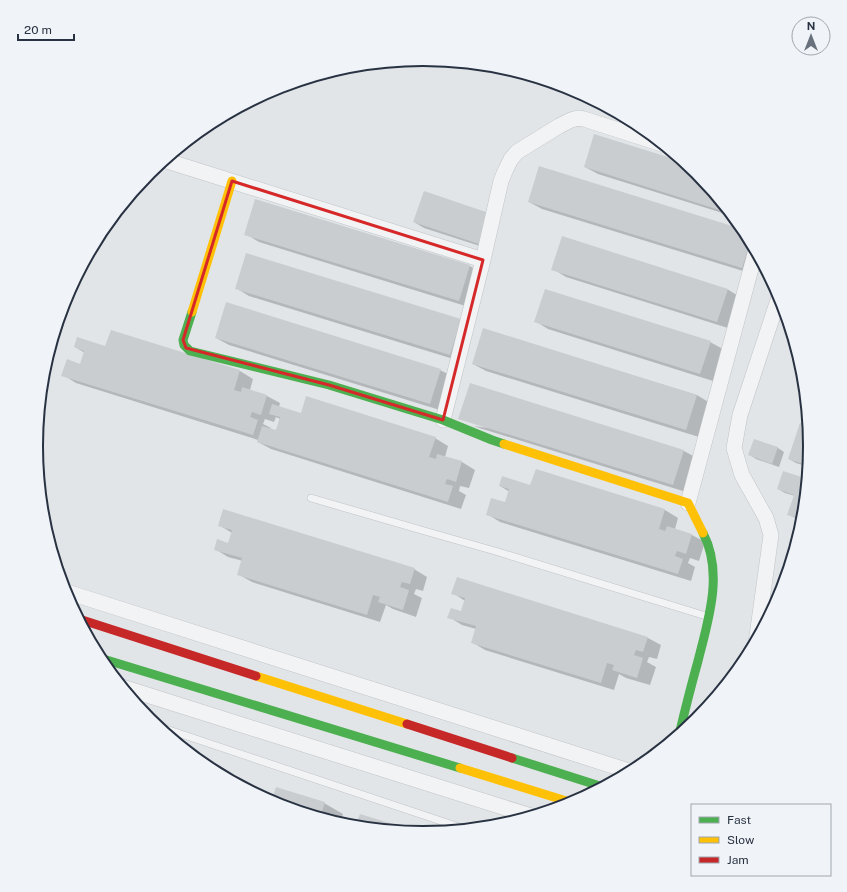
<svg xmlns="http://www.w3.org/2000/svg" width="847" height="892" font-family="'Public Sans',sans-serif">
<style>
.shadow{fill:#0003;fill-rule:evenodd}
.building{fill:#cacdd0}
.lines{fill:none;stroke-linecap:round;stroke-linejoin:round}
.lane-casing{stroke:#c0c3c6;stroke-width:8}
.street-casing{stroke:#c0c3c6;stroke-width:16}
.lane{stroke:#f2f3f4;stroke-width:7}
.street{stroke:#f2f3f4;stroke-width:15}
.fast{stroke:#4caf50;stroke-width:9}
.slow{stroke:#ffc107;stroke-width:9}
.jam{stroke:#c62828;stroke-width:9}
.marked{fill:none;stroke:#d62828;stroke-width:3;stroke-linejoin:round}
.rim{fill:none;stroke:#283242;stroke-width:2}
</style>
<rect width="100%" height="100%" fill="#e2e5e8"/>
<!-- shadow -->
<path class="shadow" d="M 539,167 L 746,231 L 761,259 L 756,275 L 542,209 L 529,202 Z
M 585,167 L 698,172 L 735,217 L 598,174 Z
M 424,192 L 489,249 L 424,228 L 414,222 Z
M 256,200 L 470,266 L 483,274 L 472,308 L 259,242 L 246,234 Z
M 553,269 L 727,289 L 740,297 L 731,329 L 566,277 Z
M 236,288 L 461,320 L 463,362 L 249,296 Z
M 535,321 L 710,342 L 723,349 L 713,381 L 548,329 Z
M 483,330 L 697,395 L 710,403 L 699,437 L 486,371 L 473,364 Z
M 216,338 L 440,370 L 454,377 L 443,411 L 229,345 Z
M 75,347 L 106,347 L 240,371 L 253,379 L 250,390 L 267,396 L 280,403 L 279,407 L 301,414 L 435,438 L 448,446 L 445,457 L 462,462 L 475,470 L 469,488 L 460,486 L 459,491 L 466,495 L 461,509 L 271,449 L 258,442 L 258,440 L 76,383 L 63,375 L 81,365 L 85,353 ZM 276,417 L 280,419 L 276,431 L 270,430 L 271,428 L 263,424 L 265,419 L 274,422 Z
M 800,424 L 809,427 L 811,446 L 809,467 L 796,463 L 789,459 Z
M 473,426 L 684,451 L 697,458 L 686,492 Z
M 755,440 L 778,448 L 784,452 L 779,467 L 756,459 L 750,455 Z
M 536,470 L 665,510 L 678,518 L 675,529 L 692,535 L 705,542 L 699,561 L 690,558 L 688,563 L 695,567 L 691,581 L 500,522 L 487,514 L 506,504 L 510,492 L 500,486 L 531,486 Z
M 808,480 L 804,521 L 795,518 L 789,515 L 795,496 L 785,493 L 778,489 Z
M 219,525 L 414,569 L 427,577 L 423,591 L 416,589 L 414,594 L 422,598 L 416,617 L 393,609 L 386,605 L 380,622 L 252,582 L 238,574 L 243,561 L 228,557 L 215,549 L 228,544 L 232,533 Z
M 453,593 L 648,638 L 661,645 L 657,659 L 649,657 L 647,662 L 656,667 L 650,685 L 626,678 L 619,674 L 614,690 L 485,650 L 472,642 L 476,629 L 462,625 L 449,617 L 462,612 L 465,601 Z
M 324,803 L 343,814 L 340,824 L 275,804 Z"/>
<!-- building -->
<path class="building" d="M 594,134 L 687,163 L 698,172 L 732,214 L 584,167 Z
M 539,166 L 745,230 L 751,240 L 742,268 L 528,202 Z
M 424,191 L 489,213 L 479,244 L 413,222 Z
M 255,199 L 470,265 L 459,301 L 244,235 Z
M 562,236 L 728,289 L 717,322 L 551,270 Z
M 246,253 L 461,319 L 450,355 L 235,289 Z
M 545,289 L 711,341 L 700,374 L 534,322 Z
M 226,302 L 441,369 L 430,404 L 215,338 Z
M 483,328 L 697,395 L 686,430 L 472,364 Z
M 111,330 L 240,370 L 234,390 L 241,392 L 242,387 L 267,395 L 261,415 L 252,412 L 250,417 L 258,420 L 253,435 L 61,376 L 67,359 L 80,364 L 84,351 L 74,347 L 77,337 L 105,346 Z
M 470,383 L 684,450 L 673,485 L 458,419 Z
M 306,396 L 436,437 L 429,457 L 436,459 L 437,454 L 462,461 L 456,482 L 447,479 L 445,484 L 453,486 L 448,502 L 257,442 L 262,426 L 276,430 L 280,417 L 269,414 L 272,404 L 301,413 Z
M 806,399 L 808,417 L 801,415 Z
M 800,423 L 809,426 L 811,446 L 809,466 L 788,459 Z
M 754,439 L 778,447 L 772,464 L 748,455 Z
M 536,469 L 665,509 L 659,529 L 665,531 L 667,526 L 692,534 L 686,554 L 677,551 L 675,556 L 683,559 L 678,574 L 486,515 L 491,498 L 505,502 L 509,489 L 499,486 L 502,476 L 530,485 Z
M 783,471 L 808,479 L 804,520 L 787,515 L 794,495 L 777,489 Z
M 223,509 L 415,568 L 410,584 L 402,582 L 400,587 L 409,590 L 403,610 L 378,602 L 380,597 L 373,595 L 367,615 L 237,575 L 242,558 L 214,550 L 217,539 L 228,543 L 232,530 L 218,526 Z
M 457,577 L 648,637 L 643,652 L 636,650 L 634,655 L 643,658 L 637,678 L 612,670 L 614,665 L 607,663 L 601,683 L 471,643 L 476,626 L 447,618 L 451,608 L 461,611 L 465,598 L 451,594 Z
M 276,787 L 325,802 L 320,818 L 275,804 L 271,802 Z
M 360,814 L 409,829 L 408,832 L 355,827 Z"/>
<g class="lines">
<defs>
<path id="lane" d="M 311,498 L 428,532 L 495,551 L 706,616
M 157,726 L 465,829"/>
<path id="street" d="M 164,160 L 483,260
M 443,420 L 483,260 L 501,181 L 506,169 L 511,159 L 517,152 L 559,126 L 571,120 L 578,118 L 584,119 L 665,145
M 688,503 L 756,250
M 64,591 L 632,772
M 756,643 L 771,535 L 766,518 L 742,475 L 734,448 L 740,415 L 779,297
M 122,687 L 531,816"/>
</defs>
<!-- lane casing -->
<use href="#lane" class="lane-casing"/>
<!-- street casing -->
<use href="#street" class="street-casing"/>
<!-- lane -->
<use href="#lane" class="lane"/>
<!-- street -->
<use href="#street" class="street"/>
<!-- fast -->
<path class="fast" d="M 192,312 L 183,340 L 184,345 L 190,351 L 329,385 L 443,420 L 492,440 L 504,444
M 100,658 L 460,768
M 679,735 C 685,710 691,686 698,661 C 708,621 724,573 703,533
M 512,758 L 603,787"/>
<!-- slow -->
<path class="slow" d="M 192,312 L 232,181
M 504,444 L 688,503 L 703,533
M 256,676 L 407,724
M 460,768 L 573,803"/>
<!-- jam -->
<path class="jam" d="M 79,619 L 256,676
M 407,724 L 512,758"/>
</g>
<!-- marked area -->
<path class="marked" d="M 232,181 L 483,260 L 443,420 L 329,385 L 186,348 L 183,340 Z"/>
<!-- crop -->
<path d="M0 0H847V892H0ZM43 446a380 380 0 1 1 760 0a380 380 0 1 1-760 0Z" fill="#f0f3f7" fill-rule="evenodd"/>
<path class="rim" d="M43 446a380 380 0 1 1 760 0a380 380 0 1 1-760 0Z"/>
<!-- legend -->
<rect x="691" y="804" width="140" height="72" fill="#f0f3f7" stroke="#a0a6af"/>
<rect x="699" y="817" width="20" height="6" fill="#4caf50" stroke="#a0a6af"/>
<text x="727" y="824" font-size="12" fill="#283242">Fast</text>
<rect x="699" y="837" width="20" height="6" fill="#ffc107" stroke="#a0a6af"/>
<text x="727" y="844" font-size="12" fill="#283242">Slow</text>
<rect x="699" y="857" width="20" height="6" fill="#c62828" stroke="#a0a6af"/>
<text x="727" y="864" font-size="12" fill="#283242">Jam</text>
<!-- north arrow -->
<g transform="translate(811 36)"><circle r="19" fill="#f0f3f7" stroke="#a0a6af"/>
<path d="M0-3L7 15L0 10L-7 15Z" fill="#69717c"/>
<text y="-6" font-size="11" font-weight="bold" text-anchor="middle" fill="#283242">N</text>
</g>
<!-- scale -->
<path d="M18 34v6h56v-6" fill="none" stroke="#283242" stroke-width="2"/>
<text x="24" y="34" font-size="12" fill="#283242" stroke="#f0f3f7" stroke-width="3" paint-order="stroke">20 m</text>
</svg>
